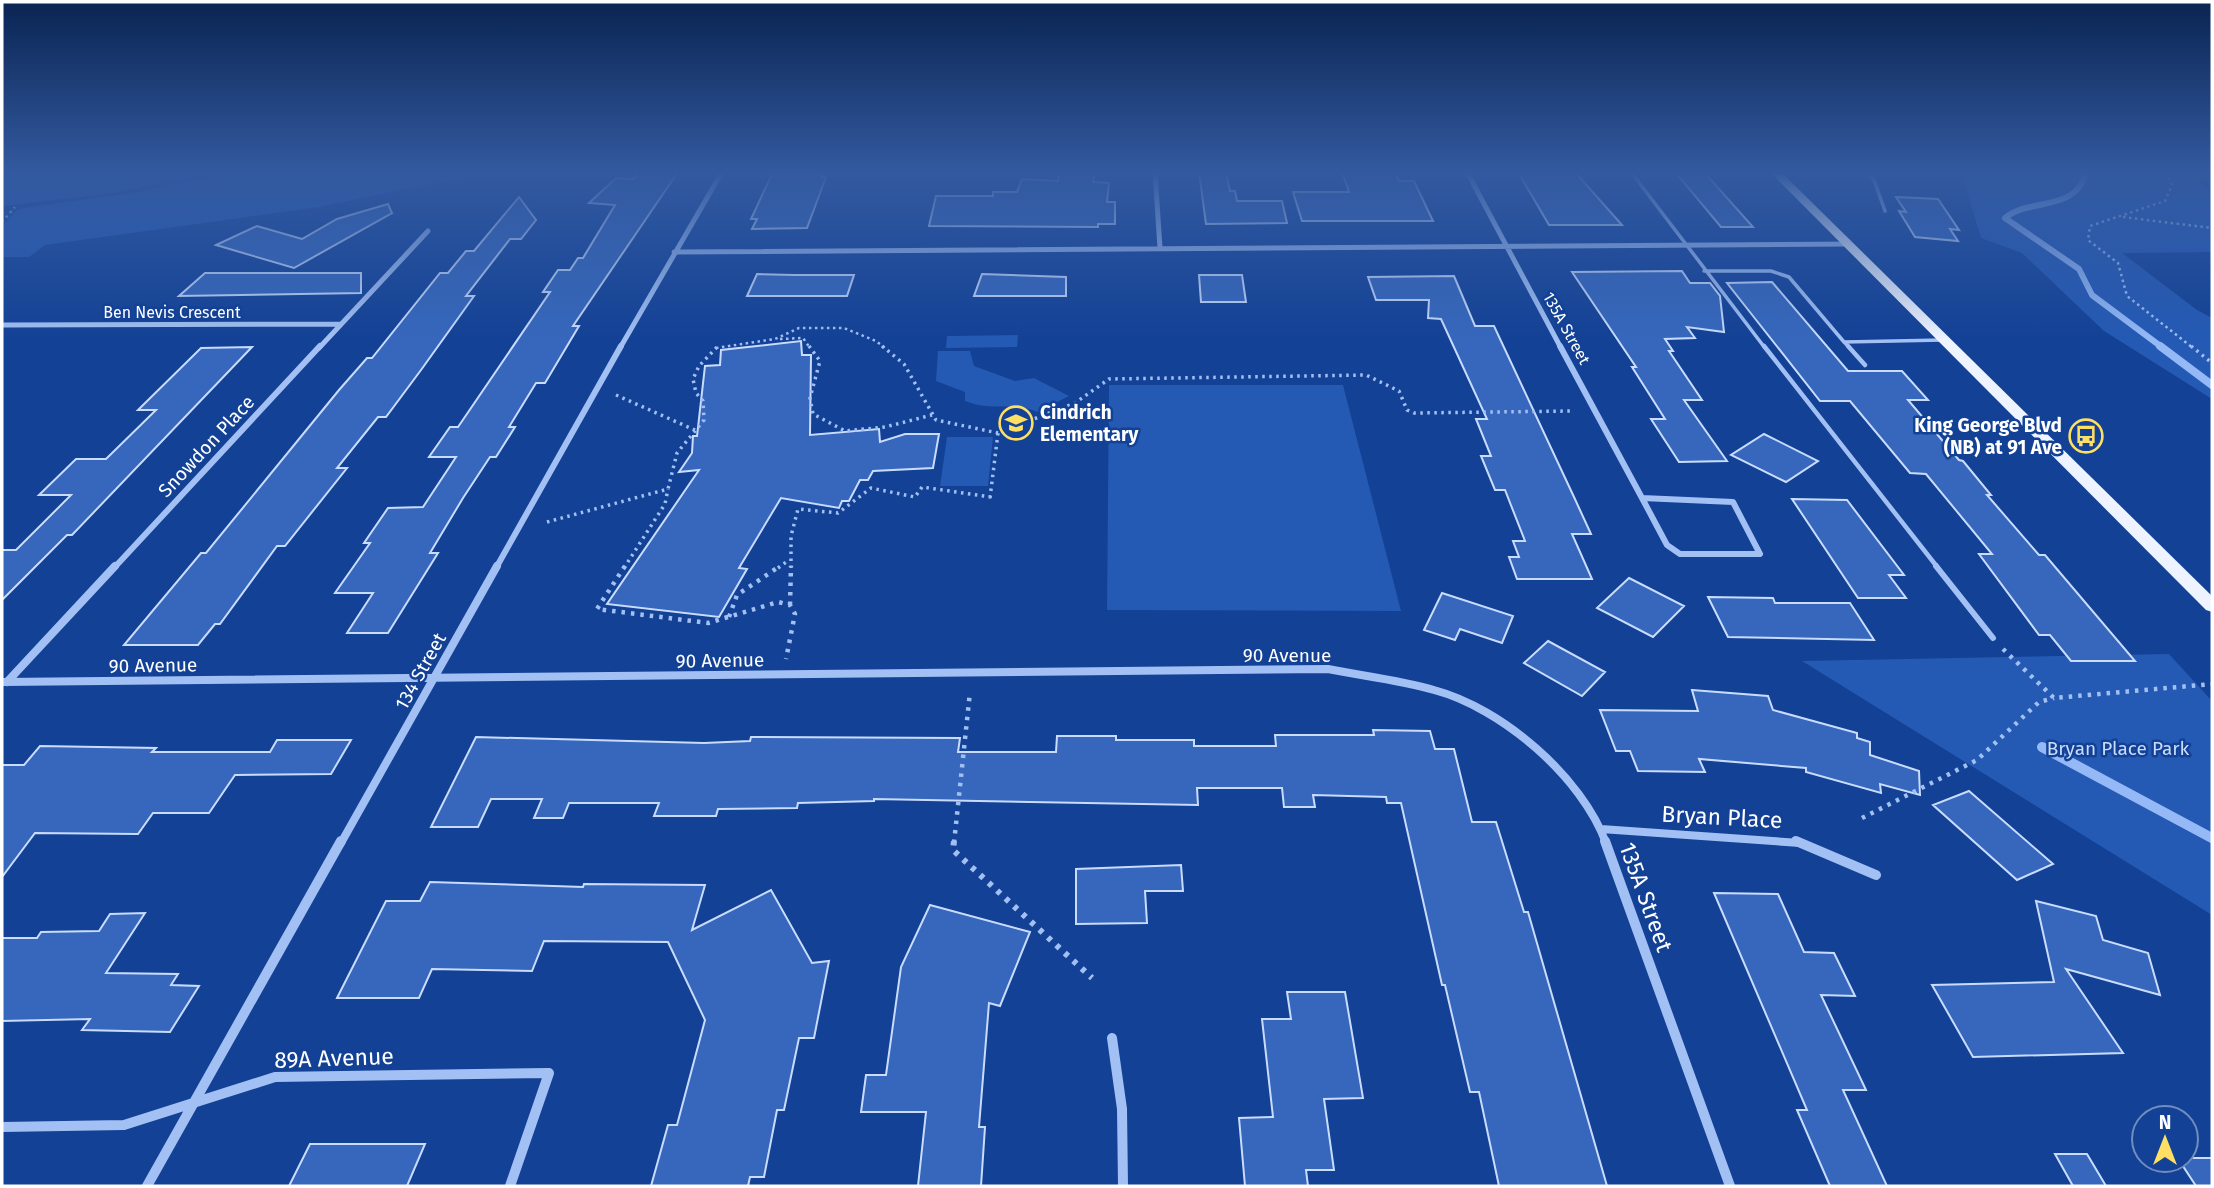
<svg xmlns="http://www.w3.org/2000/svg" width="2214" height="1188" font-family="'Fira Sans',sans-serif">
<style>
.green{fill:#2459b4}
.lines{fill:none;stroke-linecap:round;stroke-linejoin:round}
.stream-far2{stroke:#94b9f6;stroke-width:6}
.stream-far1{stroke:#94b9f6;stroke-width:8}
.stream{stroke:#94b9f6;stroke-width:10}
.building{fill:#3667bc;stroke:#c9dcfd;stroke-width:2}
.path-far3{stroke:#a2c0f3;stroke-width:2.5;stroke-dasharray:2.5 3.5;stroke-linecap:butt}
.path-far2{stroke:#a2c0f3;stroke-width:3.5;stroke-dasharray:2.5 4.5;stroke-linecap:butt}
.path-far1{stroke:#a2c0f3;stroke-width:4.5;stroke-dasharray:3.5 6;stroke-linecap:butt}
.path{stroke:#a2c0f3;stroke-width:6;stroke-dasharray:4.5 7;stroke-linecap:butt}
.service-far2{stroke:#a2c0f3;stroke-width:3.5}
.service-far1{stroke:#a2c0f3;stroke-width:4.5}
.service{stroke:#a2c0f3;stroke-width:6}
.minor-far3{stroke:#a2c0f3;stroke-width:5}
.minor-far2{stroke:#a2c0f3;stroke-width:6}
.minor-far1{stroke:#a2c0f3;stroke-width:8}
.minor{stroke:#a2c0f3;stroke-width:10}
.primary{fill:#edf3ff;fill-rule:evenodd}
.labels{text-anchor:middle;stroke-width:5;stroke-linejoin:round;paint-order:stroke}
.far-street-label{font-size:16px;fill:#fff;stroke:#134195}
.poi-label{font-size:19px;font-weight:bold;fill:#fff;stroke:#134195;text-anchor:start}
.street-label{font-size:19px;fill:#fff;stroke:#134195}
.park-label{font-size:19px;fill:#c9dcfd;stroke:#134195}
.near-street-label{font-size:23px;fill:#fff;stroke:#134195}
</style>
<rect width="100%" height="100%" fill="#134195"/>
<!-- green -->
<path class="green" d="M 2,172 L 219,172 L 106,194 L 2,206 Z
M 237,172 L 519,172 L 441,182 L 318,207 L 45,245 L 29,257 L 2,257 L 2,226 L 18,209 L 137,192 Z
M 1967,172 L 2184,172 L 2212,192 L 2212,252 L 2122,253 L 2197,310 L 2212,318 L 2212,399 L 2104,331 L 2022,253 L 1981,238 L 1962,175 Z
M 1018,335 L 1017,347 L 946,348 L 947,336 Z
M 938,351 L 970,351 L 974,366 L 1015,381 L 1034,378 L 1069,396 L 1038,412 C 1009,401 993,412 965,401 L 965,392 L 936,381 Z
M 1109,385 L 1343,385 L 1401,611 L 1107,610 Z
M 947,437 L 993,437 L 988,486 L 940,486 Z
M 2169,654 L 2212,701 L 2212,915 L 1802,661 Z"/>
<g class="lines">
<!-- stream-far2 -->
<path class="stream-far2" d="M 2086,172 C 2076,213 2030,197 2005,218 L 2079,269 L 2092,295 L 2163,348"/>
<!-- stream-far1 -->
<path class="stream-far1" d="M 2160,346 L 2212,385"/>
<!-- stream -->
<path class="stream" d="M 2042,747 L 2212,838"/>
</g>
<!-- building -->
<path class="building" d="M 638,172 L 678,172 L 573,326 L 579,326 L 545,383 L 536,383 L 509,427 L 515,427 L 496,457 L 490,457 L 463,498 L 430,553 L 438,553 L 388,633 L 347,633 L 373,593 L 335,593 L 370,543 L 364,543 L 388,508 L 423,507 L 456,457 L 429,457 L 450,427 L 458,427 L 550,292 L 543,292 L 558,270 L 570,270 L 578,258 L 583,258 L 615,205 L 589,203 L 616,178 L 633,179 Z
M 1059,172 L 1095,172 L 1093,182 L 1109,183 L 1107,202 L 1115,202 L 1115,224 L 1098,224 L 1098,227 L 929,226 L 936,196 L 993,196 L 993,192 L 1017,192 L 1022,179 L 1058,181 Z
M 1199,172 L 1226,172 L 1230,191 L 1235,191 L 1237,201 L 1282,201 L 1287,223 L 1206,224 Z
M 1342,172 L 1395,172 L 1399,181 L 1414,181 L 1433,221 L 1302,221 L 1293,192 L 1349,192 Z
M 1518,172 L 1575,172 L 1622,225 L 1549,225 Z
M 1675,172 L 1704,172 L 1753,227 L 1721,227 Z
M 772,174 L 822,174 L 822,177 L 826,177 L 807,228 L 752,229 L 757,219 L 751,219 Z
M 519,197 L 536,220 L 521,239 L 510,239 L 466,296 L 474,296 L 421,370 L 386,417 L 378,417 L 337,468 L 347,468 L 285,546 L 277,546 L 220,624 L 215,624 L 198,645 L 124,645 L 201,553 L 206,553 L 339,390 L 367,358 L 372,358 L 440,273 L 448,273 L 466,251 L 474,251 Z
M 1896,197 L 1938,199 L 1959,230 L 1950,229 L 1958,241 L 1915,237 L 1899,211 L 1906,212 Z
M 388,204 L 392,213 L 294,268 L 216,245 L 257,226 L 302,239 L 337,219 Z
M 1682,271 L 1690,283 L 1710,283 L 1720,296 L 1724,332 L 1687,327 L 1695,338 L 1665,339 L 1673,351 L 1669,351 L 1702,400 L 1684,400 L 1727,461 L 1679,462 L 1651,419 L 1665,419 L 1632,367 L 1636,367 L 1572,272 Z
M 205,273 L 361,273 L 361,293 L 179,296 Z
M 757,274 L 795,275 L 854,275 L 847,296 L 747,296 Z
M 982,274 L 1066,277 L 1066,296 L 974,296 Z
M 1199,275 L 1242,275 L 1246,302 L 1201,302 Z
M 1454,276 L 1475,326 L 1494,326 L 1574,497 L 1591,534 L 1572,534 L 1592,579 L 1517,579 L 1509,557 L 1519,557 L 1513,541 L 1525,541 L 1505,490 L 1495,490 L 1481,456 L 1491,456 L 1476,419 L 1487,419 L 1441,319 L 1428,318 L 1429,300 L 1376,300 L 1368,277 Z
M 1772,282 L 1848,371 L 1902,371 L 1928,400 L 1908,400 L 1959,460 L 1963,461 L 1991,495 L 1987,495 L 2039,555 L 2045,555 L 2135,661 L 2071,661 L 2050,635 L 2039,635 L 1979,554 L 1992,554 L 1926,474 L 1910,473 L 1850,401 L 1820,401 L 1727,283 Z
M 801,341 L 802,355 L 811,355 L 810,435 L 879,429 L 880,442 L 905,434 L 939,434 L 933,468 L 873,471 L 868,480 L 860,480 L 849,501 L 842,501 L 839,508 L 781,498 L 739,568 L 747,569 L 719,617 L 607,604 L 699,470 L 679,472 L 692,453 L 693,436 L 697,436 L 705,366 L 720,365 L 721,350 Z
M 252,347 L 72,535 L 67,535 L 2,600 L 2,550 L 16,550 L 71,495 L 39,495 L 76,459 L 106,459 L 156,410 L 138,410 L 201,348 Z
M 1764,434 L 1818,461 L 1786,482 L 1731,455 Z
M 1792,499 L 1847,500 L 1904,575 L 1889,575 L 1906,598 L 1858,598 Z
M 1629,578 L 1684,606 L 1653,637 L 1597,608 Z
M 1442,593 L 1513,616 L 1502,643 L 1460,629 L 1455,640 L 1424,630 Z
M 1708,597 L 1773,598 L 1775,603 L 1850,603 L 1874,640 L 1728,637 Z
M 1548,641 L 1605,672 L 1582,696 L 1524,663 Z
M 1692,690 L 1768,696 L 1773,710 L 1857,733 L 1857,738 L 1870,742 L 1870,755 L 1919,771 L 1920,795 L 1880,784 L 1881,793 L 1806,772 L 1806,768 L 1699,759 L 1705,772 L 1638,771 L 1630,751 L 1616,751 L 1600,710 L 1698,711 Z
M 1373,730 L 1430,731 L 1435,749 L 1454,749 L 1472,822 L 1496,822 L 1524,912 L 1528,912 L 1607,1186 L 1499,1186 L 1479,1092 L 1470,1092 L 1445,985 L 1442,985 L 1401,803 L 1387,803 L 1386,797 L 1313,795 L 1315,807 L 1284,807 L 1282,788 L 1197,788 L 1198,805 L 874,799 L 874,801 L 798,803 L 797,808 L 718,809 L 716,816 L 654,816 L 659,803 L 569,803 L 563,818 L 534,818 L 542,799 L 491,799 L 478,827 L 431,827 L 476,737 L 704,743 L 750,741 L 751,737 L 960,738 L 958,752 L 1056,752 L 1057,736 L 1116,736 L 1116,740 L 1194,740 L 1194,746 L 1276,746 L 1275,735 L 1374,735 Z
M 277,740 L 351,740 L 331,774 L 235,775 L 209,813 L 153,813 L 138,834 L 35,833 L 2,877 L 2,765 L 24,765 L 40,746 L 156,748 L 152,752 L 270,752 Z
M 1969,791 L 2053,864 L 2017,880 L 1933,805 Z
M 1181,865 L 1183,891 L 1145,891 L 1147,923 L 1076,924 L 1076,869 Z
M 430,882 L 583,887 L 584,884 L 705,885 L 692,930 L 771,890 L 812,963 L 829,961 L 814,1038 L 799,1038 L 784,1110 L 777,1110 L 764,1177 L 750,1177 L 748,1186 L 651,1186 L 668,1125 L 677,1125 L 705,1020 L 668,942 L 544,941 L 532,971 L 432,969 L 419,998 L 337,998 L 386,901 L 420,901 Z
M 1714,893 L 1778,894 L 1804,952 L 1834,953 L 1855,996 L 1821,995 L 1866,1090 L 1843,1090 L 1887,1186 L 1830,1186 L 1797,1110 L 1807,1110 Z
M 2036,901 L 2096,916 L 2103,940 L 2148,953 L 2160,995 L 2066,969 L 2123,1053 L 1973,1057 L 1932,985 L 2054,982 Z
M 930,905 L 1030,932 L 1000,1006 L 989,1003 L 979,1127 L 985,1127 L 981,1186 L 918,1186 L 926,1112 L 861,1112 L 866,1075 L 886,1075 L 901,967 Z
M 145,913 L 106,973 L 178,974 L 171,985 L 199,986 L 170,1032 L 82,1030 L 90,1019 L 2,1021 L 2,938 L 37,938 L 41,932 L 99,931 L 110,914 Z
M 1287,992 L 1345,992 L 1363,1098 L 1324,1099 L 1334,1170 L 1306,1170 L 1308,1186 L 1245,1186 L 1239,1118 L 1273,1117 L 1262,1019 L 1291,1019 Z
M 310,1144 L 425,1144 L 407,1186 L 289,1186 Z
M 2055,1154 L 2087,1154 L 2106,1186 L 2073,1186 Z
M 2186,1158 L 2212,1158 L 2212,1186 L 2196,1186 L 2179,1160 Z"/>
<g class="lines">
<!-- path-far3 -->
<path class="path-far3" d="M 2166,172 L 2172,185 L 2165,201 L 2090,226 L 2088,240 L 2118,263 L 2127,296 L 2193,348
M 2123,217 L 2212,228
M 2,222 L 15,207
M 780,339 L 803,338 L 810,348
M 716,348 L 775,339 L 799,328 L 844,328 L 876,341 L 885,348"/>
<!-- path-far2 -->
<path class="path-far2" d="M 809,346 L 820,361 L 810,398 L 813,414 L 845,431 L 885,427 L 932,415
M 882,346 L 904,364 L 936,420 L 998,433
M 2191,346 L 2212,363
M 616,395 L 697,431
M 990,498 L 998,433 L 1075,403 L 1109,379 L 1366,375 L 1399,391 L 1407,410 L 1414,413 L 1572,411
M 547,522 L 668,489 L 677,453 L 704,420 L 703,401 L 696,393 L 693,379 L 699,366 L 718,346
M 624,568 L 665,504 L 668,489
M 778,568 L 789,560
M 791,568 L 791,536 L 798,509 L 838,513 L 871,488 L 915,497 L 922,487 L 991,497"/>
<!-- path-far1 -->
<path class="path-far1" d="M 625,566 L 597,609 L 708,623 L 778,602 L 790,605 L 795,614 L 786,659
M 790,605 L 791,566
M 729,617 L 737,595 L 780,566
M 2003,649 L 2054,698 L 2212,684
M 1862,818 L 1977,760 L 2039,702 L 2054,698
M 954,843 L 970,692"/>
<!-- path -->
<path class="path" d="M 954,841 L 953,850 L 1092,978"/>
<!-- service-far2 -->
<path class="service-far2" d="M 1631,172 L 1765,348
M 1866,172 L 1874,180 L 1885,211
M 1704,271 L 1771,271 L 1789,277 L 1844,342 L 1943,340
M 1844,342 L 1850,348"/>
<!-- service-far1 -->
<path class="service-far1" d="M 1764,346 L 1938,568
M 1848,346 L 1865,365"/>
<!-- service -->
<path class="service" d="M 1936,566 L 1993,638"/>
<!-- minor-far3 -->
<path class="minor-far3" d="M 1155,172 L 1160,248
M 1467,172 L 1561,348
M 674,252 L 1850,244
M 2,325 L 341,324
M 319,348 L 428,231
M 620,348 L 722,172"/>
<!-- minor-far2 -->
<path class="minor-far2" d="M 1560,346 L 1642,498
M 1642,498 L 1733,502 L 1760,554 L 1680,554 L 1667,545 Z
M 114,568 L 320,346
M 496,568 L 621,346"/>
<!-- minor-far1 -->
<path class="minor-far1" d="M 2,682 L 1328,669 C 1363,676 1400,680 1434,690 C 1502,708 1582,777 1606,843
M 7,682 L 115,566
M 1601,829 L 1800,843
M 341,843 L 497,566"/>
<!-- minor -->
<path class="minor" d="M 1605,841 L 1730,1186
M 1796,841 L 1876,875
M 1112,1038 L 1122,1109 L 1123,1186
M 2,1127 L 124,1125 L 275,1077 L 549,1073 L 510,1186
M 147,1186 L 341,841"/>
<!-- primary -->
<path class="primary" d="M 1770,172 L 1781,172 L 2212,596 L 2212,612 L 2206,610 Z"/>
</g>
<!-- sky -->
<linearGradient id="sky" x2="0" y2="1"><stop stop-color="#0a2452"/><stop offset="0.51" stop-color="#335aa0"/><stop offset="1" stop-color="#335aa0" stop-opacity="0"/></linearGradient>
<rect width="2214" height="339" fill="url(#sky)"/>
<!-- icons -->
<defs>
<symbol id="school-ring" viewBox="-11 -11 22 22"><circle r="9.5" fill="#134195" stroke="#ffdf63" stroke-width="1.5"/><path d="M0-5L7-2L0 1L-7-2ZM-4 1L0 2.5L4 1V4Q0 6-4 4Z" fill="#ffdf63"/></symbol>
<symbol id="bus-ring" viewBox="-11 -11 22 22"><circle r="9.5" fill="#134195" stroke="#ffdf63" stroke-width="1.5"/><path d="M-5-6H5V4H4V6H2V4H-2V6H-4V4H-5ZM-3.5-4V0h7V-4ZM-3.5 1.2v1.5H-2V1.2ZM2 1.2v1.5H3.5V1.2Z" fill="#ffdf63"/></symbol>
</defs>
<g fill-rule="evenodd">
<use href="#school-ring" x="997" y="404" width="38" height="38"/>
<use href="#bus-ring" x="2067" y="417" width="38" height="38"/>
</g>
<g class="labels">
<!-- far-street labels -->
<g class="far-street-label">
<text x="172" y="318">Ben Nevis Crescent</text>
<text transform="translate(1567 328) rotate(61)" y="6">135A Street</text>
</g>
<!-- poi labels -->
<g class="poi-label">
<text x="1040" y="419">Cindrich<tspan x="1040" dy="22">Elementary</tspan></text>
<text x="2062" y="432" text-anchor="end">King George Blvd<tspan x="2062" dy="22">(NB) at 91 Ave</tspan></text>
</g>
<!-- street labels -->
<g class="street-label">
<text transform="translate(206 446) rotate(-47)" y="7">Snowdon Place</text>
<text x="1287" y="662">90 Avenue</text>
<text transform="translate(720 660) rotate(-1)" y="7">90 Avenue</text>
<text transform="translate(153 665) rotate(-1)" y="7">90 Avenue</text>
<text transform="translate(420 671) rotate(-61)" y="7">134 Street</text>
</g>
<!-- park labels -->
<g class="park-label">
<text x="2118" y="755">Bryan Place Park</text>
</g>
<!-- near-street labels -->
<g class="near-street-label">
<text transform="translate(1722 817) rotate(3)" y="8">Bryan Place</text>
<text transform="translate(1646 897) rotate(70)" y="8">135A Street</text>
<text transform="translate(334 1058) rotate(-2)" y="8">89A Avenue</text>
</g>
</g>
<!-- border -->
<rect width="2214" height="1188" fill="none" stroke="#ffffff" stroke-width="7"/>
<!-- north arrow -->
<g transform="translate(2165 1139)"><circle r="33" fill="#134195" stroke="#718dbf" stroke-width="2"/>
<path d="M0-5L12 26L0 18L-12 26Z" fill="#ffdf63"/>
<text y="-10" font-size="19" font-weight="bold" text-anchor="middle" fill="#ffffff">N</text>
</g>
</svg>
